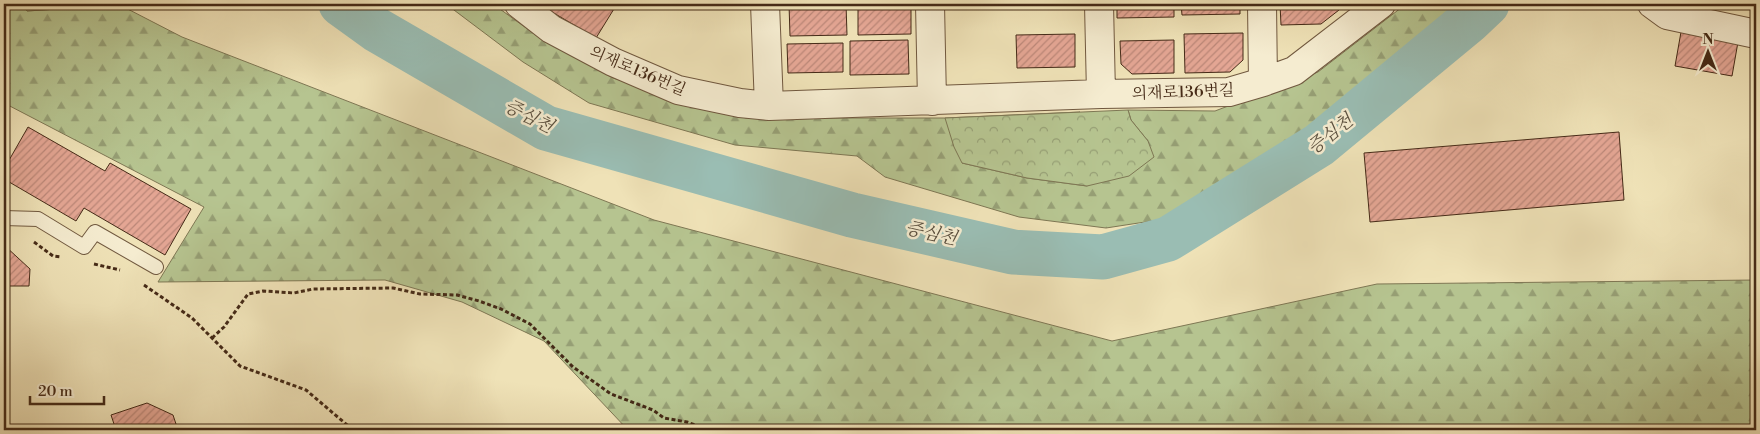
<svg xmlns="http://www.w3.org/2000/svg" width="1760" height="434" font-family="'Libre Bodoni','Noto Serif KR',serif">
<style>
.forest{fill:url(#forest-firs);stroke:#7e7754}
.park{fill:url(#park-crowns);stroke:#7e7754}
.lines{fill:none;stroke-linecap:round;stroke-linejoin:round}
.river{stroke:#9abdb3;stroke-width:45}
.building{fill:url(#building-hatch);stroke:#452a17}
.service-casing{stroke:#70583f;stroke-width:16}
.minor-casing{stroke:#70583f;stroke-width:30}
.path{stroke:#452a17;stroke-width:3;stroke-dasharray:4 2.5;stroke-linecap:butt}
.service{stroke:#f5ecd0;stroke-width:14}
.minor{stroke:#f5ecd0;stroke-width:28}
.labels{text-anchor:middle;stroke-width:5;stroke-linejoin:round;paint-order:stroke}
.street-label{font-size:16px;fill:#452a17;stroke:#f5ecd0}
.water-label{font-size:18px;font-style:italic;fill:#5a4f3e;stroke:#f5ecd0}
</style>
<defs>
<pattern id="forest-firs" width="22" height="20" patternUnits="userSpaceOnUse" patternTransform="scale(1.25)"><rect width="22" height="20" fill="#b6c490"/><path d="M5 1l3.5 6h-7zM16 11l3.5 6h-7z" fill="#969f75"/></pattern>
<pattern id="park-crowns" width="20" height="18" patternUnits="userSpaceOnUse" patternTransform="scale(1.25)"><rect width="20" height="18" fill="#b6c490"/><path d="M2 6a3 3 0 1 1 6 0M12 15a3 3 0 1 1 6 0" fill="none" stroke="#969f75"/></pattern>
<pattern id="building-hatch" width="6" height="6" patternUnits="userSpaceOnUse" patternTransform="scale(1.25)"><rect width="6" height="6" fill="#e4a694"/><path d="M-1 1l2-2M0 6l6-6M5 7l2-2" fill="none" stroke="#bb8778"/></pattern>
</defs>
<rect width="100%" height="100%" fill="#efe2b7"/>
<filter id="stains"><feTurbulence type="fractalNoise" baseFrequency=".004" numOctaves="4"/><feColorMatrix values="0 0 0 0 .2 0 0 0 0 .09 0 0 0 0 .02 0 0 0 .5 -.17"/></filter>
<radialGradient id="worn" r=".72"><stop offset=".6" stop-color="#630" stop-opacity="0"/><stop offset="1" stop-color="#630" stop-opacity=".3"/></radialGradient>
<!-- forest -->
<path class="forest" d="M 4,4 L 24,4 L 27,11 L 72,8 L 82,4 L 118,4 L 182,37 L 654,220 L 1112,341 L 1377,284 L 1756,280 L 1756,430 L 628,430 L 544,341 L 462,302 L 385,280 L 158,282 L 204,207 L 4,103 Z
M 446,4 L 493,4 L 544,41 L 613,78 L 746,118 L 945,118 L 1080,112 L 962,163 L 1027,178 L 1087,186 L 1148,141 L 1131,120 L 1128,110 L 1215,111 L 1318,72 L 1406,4 L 1460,4 L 1442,34 L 1308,135 L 1158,220 L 1106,228 L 1019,217 L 885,177 L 857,156 L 735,145 L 589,103 L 523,62 Z"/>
<!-- park -->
<path class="park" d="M 24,4 L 82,4 L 72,8 L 27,11 Z
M 1128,110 L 1131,120 L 1148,141 L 1154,157 L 1129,176 L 1087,186 L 1027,178 L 962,163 L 954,147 L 945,118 Z"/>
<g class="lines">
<!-- river -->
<path class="river" d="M 341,4 L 377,30 L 546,128 L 852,215 L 1013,252 L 1103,257 L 1168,239 L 1319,145 L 1469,21 L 1487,4"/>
</g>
<!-- building -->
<path class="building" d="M 551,4 L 617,4 L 596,38 L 547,9 Z
M 789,4 L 846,4 L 847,35 L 790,36 Z
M 858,4 L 911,4 L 911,34 L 858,35 Z
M 1117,4 L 1174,4 L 1174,17 L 1117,18 Z
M 1181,4 L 1240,4 L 1240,14 L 1182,15 Z
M 1280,4 L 1339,4 L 1339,10 L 1321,24 L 1281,25 Z
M 1681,32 L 1738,42 L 1732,76 L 1675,66 Z
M 1243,33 L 1243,60 L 1230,72 L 1185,73 L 1184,34 Z
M 1075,34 L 1075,67 L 1017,68 L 1016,35 Z
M 908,40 L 909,74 L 850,75 L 850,41 Z
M 1174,40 L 1174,73 L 1132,74 L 1121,64 L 1120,41 Z
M 843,43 L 843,72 L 788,73 L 787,44 Z
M 28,127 L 105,171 L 110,163 L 191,209 L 165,255 L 84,208 L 76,221 L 4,179 L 4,169 Z
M 1619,132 L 1624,200 L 1370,222 L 1364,153 Z
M 4,245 L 30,269 L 29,286 L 4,286 Z
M 147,403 L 173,415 L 178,430 L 116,430 L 111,415 Z"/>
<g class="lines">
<defs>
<path id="service" d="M 4,218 L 38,219 L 84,247 L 95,232 L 156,267"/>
<path id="minor" d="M 519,4 L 551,29 L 613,62 L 678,90 L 740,103 L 769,106 L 1101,94 L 1229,92 L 1263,82 L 1294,71 L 1381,4
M 765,4 L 769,106
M 930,4 L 932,101
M 1099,4 L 1101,94
M 1262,4 L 1263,82
M 1652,4 L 1667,15 L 1756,34"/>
</defs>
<!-- service casing -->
<use href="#service" class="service-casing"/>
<!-- minor casing -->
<use href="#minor" class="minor-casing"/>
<!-- path -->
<path class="path" d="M 34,242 L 53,256 L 61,257
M 94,264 L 120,270
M 144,285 L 192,318 L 240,366 L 306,390 L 353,430
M 212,338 L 224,327 L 248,294 L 263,291 L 294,293 L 313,289 L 393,288 L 420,294 L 457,295 L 479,301 L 501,309 L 530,324 L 573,367 L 611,394 L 653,410 L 664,418 L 687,422 L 708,430"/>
<!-- service -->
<use href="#service" class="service"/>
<!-- minor -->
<use href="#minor" class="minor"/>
</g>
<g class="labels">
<!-- street labels -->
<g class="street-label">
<text transform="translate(638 70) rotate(23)" y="6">의재로136번길</text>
<text transform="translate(1183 91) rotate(-2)" y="6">의재로136번길</text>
</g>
<!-- water labels -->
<g class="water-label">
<text transform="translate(529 116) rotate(27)" y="6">증심천</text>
<text transform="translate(1330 134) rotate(-38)" y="6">증심천</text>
<text transform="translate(931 233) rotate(13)" y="6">증심천</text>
</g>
</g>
<!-- margin -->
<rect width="1760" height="434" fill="none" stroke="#efe2b7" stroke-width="20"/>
<rect x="5" y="5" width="1750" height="424" fill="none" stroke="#452a17" stroke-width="2.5"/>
<rect x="10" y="10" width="1740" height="414" fill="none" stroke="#452a17"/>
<!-- north arrow -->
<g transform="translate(1708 52)" stroke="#f5ecd0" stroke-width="4" paint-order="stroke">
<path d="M0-4L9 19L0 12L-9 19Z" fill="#452a17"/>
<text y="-8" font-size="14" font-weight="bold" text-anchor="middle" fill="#452a17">N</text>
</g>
<!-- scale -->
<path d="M30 396v8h74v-8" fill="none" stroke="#452a17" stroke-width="2.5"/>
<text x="38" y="396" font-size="15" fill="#452a17" stroke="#f5ecd0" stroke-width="4" paint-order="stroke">20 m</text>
<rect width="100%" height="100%" filter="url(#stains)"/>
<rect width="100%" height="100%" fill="url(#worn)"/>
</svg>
